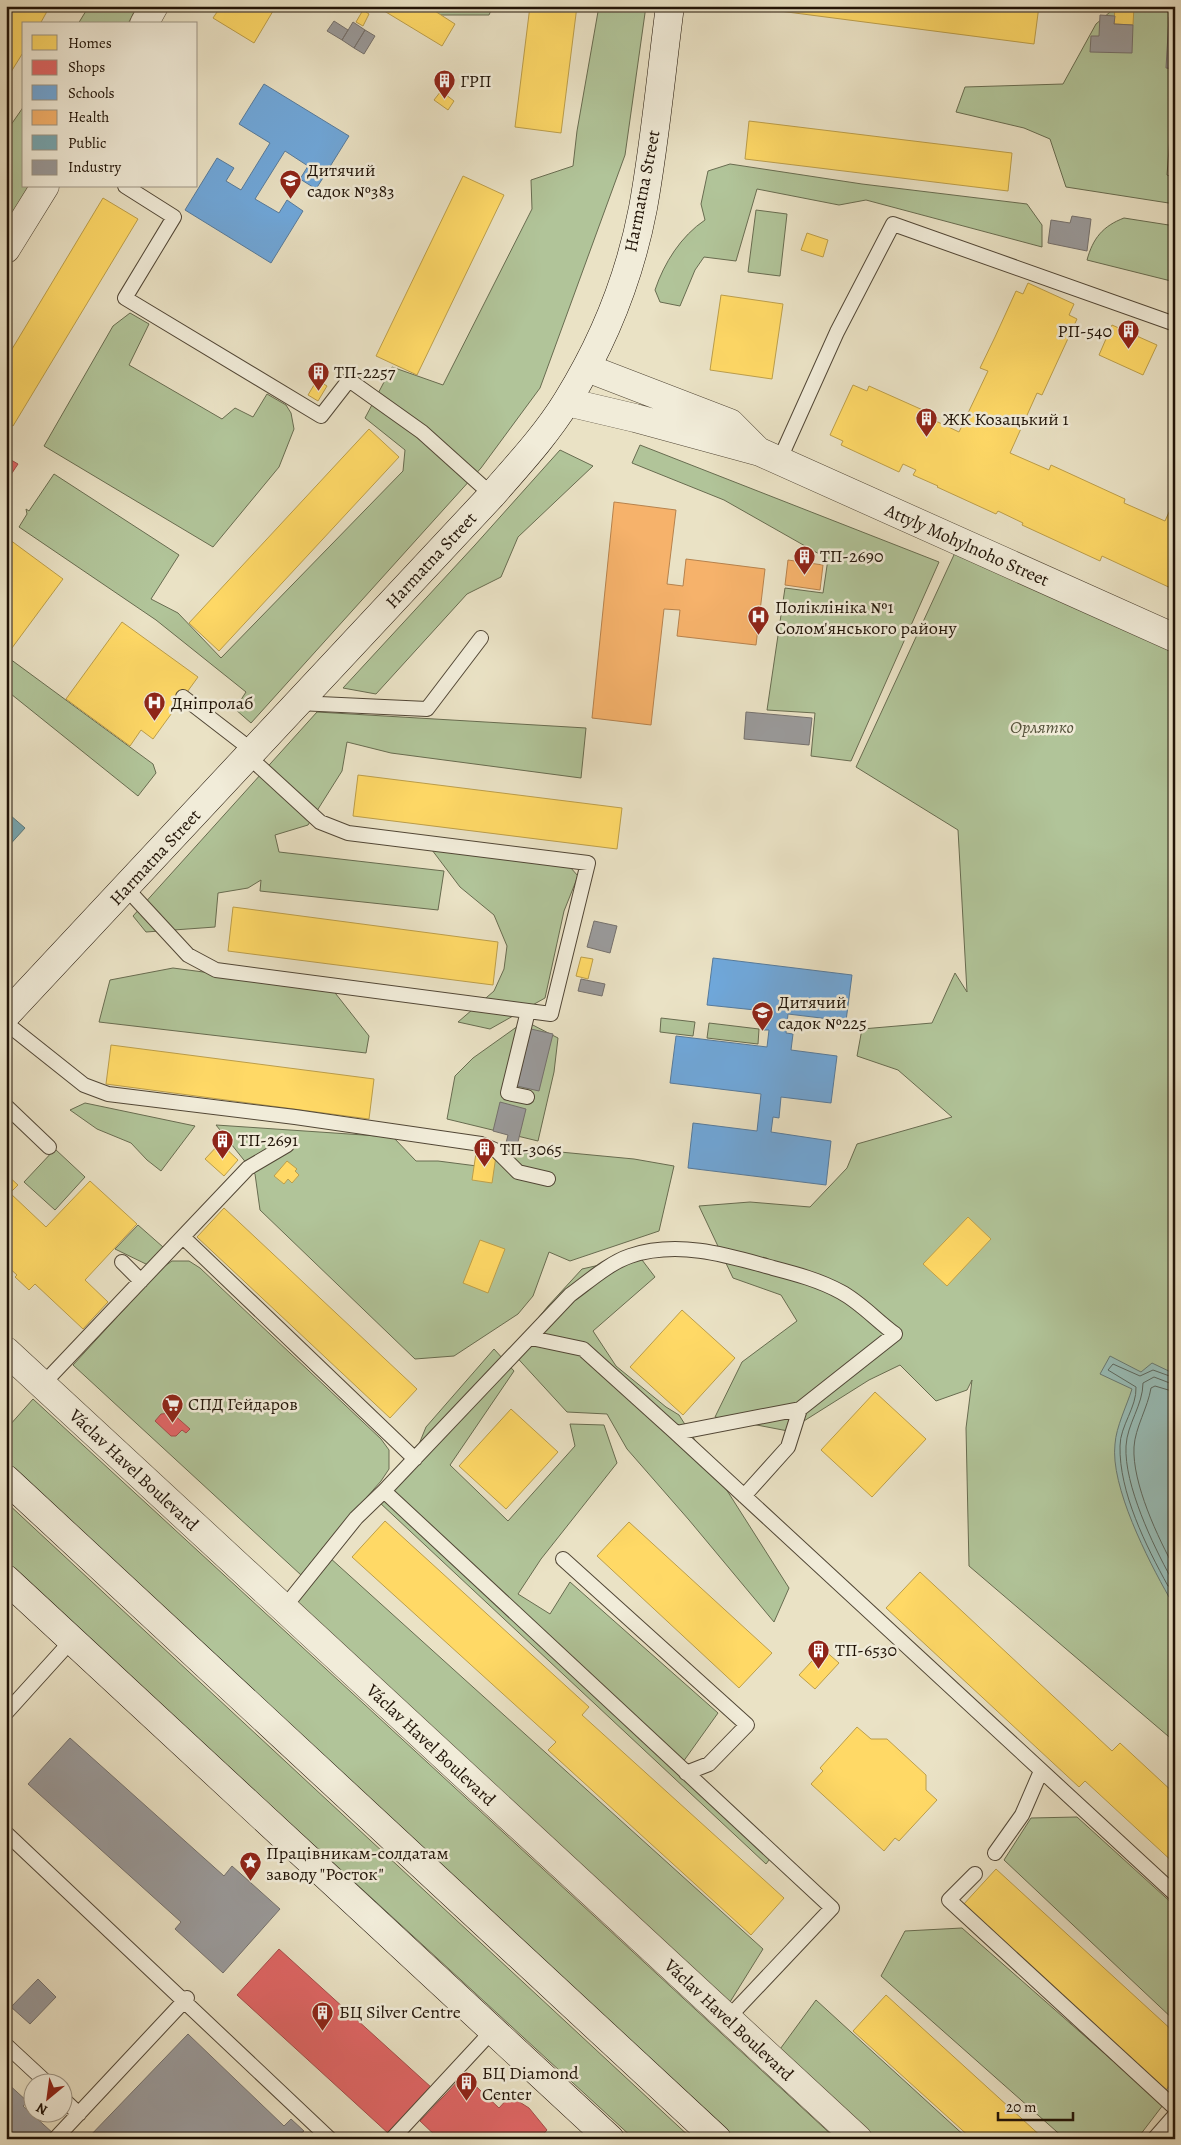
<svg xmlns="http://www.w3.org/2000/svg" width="1181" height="2145" font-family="Alegreya,serif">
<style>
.green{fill:#b1c499;stroke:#686c50}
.water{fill:#98bdb7;stroke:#687971}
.homes{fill:#ffd966;stroke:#bc9e4a}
.shops{fill:#e06666;stroke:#a64d4a}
.schools{fill:#6fa8dc;stroke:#577b9c}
.health{fill:#f6b26b;stroke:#b6824d}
.public{fill:#76a5af;stroke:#5c797d}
.industry{fill:#999;stroke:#75716d}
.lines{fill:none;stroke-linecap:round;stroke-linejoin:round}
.shore{stroke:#5c685f;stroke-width:1}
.lane-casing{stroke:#524736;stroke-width:16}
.street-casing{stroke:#524736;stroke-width:29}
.secondary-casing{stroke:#201307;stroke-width:29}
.lane{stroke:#f1ecd9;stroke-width:14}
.street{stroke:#f1ecd9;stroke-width:28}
.secondary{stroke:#f1ecd9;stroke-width:28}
.labels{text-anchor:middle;stroke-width:5;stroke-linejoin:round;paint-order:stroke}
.poi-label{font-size:18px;fill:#201307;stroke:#f1ecd9;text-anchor:start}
.street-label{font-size:18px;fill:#201307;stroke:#f1ecd9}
.park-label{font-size:18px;font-style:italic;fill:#53513a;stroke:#f1ecd9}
</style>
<rect width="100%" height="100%" fill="#eae2c5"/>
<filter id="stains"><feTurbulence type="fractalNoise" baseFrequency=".004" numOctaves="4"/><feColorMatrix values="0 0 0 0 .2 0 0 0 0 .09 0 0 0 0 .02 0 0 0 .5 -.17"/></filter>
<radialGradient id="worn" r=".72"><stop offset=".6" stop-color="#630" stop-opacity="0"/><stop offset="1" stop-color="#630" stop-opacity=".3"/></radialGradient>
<!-- green -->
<path class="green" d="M 89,6 L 137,6 L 128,24 L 78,24 Z
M 405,6 L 493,6 L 489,15 L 403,15 Z
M 599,6 L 646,6 L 625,155 L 540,388 L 481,468 L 251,723 L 235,709 L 246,692 L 156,620 L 19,527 L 27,514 L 26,509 L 29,511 L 54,474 L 179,555 L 151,599 L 178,613 L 221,658 L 403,471 L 405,450 L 365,418 L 392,367 L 443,385 L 532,209 L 531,180 L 573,166 L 577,131 Z
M 1117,6 L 1175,6 L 1175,96 L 1173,96 L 1167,175 L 1175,178 L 1175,204 L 1066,187 L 1050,139 L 1024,128 L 956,112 L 965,87 L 1063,84 L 1096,24 Z
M 24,106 L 24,186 L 33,186 L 6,223 L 6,132 Z
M 730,164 L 862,184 L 1027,204 L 1042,225 L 1042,247 L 866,200 L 839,205 L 757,189 L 736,261 L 704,257 L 695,270 L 680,306 L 660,302 L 655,290 C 664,263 681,236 705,220 L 701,204 L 708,171 Z
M 756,210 L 787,214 L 780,276 L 748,272 Z
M 1124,218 L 1175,226 L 1175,282 L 1087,260 C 1093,238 1103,226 1124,218 Z
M 130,313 L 149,324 L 129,365 L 222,419 L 235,408 L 253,417 L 267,394 L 286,405 L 291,413 L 294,429 L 279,467 L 213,547 L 44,446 L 113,326 Z
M 640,445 L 939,562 L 851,761 L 811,756 L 815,713 L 767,710 L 785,588 L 823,593 L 828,559 L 724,500 L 632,463 Z
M 560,450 L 593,466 L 518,537 L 501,577 L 467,594 L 376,694 L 343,688 L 475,545 Z
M 959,544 L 1175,641 L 1175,1742 L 969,1566 L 966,1428 L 972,1380 L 967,1390 L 936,1401 L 900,1365 L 869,1380 L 788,1431 L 715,1417 L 742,1362 L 797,1321 L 781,1295 L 733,1278 L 699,1206 L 750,1202 L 810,1207 L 847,1168 L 857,1144 L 952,1117 L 898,1070 L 857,1056 L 862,1029 L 932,1023 L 955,973 L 967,992 L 958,830 L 856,767 Z
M 6,656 L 153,764 L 156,773 L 138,796 L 6,690 Z
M 317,712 L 586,728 L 581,778 L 391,753 L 347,742 L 342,771 L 308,825 L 275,835 L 279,852 L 444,871 L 438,910 L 260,891 L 261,880 L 248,888 L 218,893 L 215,927 L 146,932 L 133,916 Z
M 432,850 L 570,867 L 578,876 L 564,911 L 545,998 L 490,1029 L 458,1022 L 494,991 L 504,969 L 507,946 L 494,915 L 460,887 Z
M 173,968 L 332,989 L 369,1036 L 366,1053 L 99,1022 L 110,980 Z
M 661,1018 L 695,1022 L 693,1036 L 660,1032 Z
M 525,1021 L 558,1038 L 554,1072 L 538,1141 L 447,1119 L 455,1076 L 473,1058 Z
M 709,1023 L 759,1029 L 758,1044 L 707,1038 Z
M 85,1103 L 195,1126 L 161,1171 L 147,1160 L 131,1143 L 97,1129 L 70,1110 Z
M 216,1125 L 393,1137 L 416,1161 L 438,1161 L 477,1166 L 491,1155 L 560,1152 L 634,1159 L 674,1166 L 659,1231 L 570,1261 L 549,1252 L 533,1296 L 518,1314 L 454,1356 L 415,1359 L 260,1210 L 255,1174 Z
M 55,1149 L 85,1177 L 55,1210 L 24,1182 Z
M 138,1225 L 163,1247 L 148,1265 L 115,1249 Z
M 639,1256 L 655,1277 L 593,1331 L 616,1366 L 666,1407 L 679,1415 L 789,1588 L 774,1622 L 689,1520 L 627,1449 L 607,1414 L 567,1412 L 511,1351 L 548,1306 L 582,1269 Z
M 172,1261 L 189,1261 L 200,1268 L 381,1439 L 389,1450 L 389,1469 L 381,1481 L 330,1539 L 301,1575 L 73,1365 L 162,1268 Z
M 494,1349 L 514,1371 L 450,1465 L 508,1521 L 575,1446 L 570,1424 L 604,1425 L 617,1463 L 541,1559 L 518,1594 L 550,1614 L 570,1582 L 718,1713 L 683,1762 L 778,1848 L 766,1864 L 379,1502 L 415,1454 L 426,1427 Z
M 33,1399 L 836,2139 L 725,2139 L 6,1467 L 6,1424 L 9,1426 Z
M 6,1502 L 692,2139 L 634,2139 L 6,1562 Z
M 329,1557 L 763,1949 L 730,2002 L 292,1599 Z
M 1077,1817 L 1175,1906 L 1175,2021 L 1004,1860 L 1031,1818 Z
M 962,1928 L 1163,2105 L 1137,2139 L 1065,2139 L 881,1976 L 905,1931 Z
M 816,2000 L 968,2139 L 868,2139 L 775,2056 Z"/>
<!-- water -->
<path class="water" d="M 1110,1356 L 1141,1372 L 1152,1363 L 1175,1374 L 1175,1588 L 1169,1597 C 1148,1560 1110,1486 1115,1444 C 1116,1427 1127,1405 1132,1389 L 1100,1374 Z"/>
<!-- homes -->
<path class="homes" d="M 6,6 L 50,6 L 40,24 L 24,24 L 24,51 L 6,80 Z
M 221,6 L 276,6 L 254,43 L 213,18 Z
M 376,6 L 427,6 L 455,24 L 442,46 Z
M 530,6 L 577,6 L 561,133 L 515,127 Z
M 765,6 L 1039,6 L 1034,44 L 764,9 Z
M 1115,6 L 1134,6 L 1133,25 L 1114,24 Z
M 363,10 L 369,14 L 363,26 L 356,22 Z
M 441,91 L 454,101 L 448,110 L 434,100 Z
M 749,121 L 1012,153 L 1008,191 L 745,159 Z
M 463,176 L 504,195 L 417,375 L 376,356 Z
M 103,198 L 138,219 L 13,426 L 6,422 L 6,359 Z
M 807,233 L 828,240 L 823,257 L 801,250 Z
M 1028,283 L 1074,304 L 1069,315 L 1077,319 L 1042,395 L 1037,393 L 1010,453 L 1049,470 L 1051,465 L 1125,499 L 1124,503 L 1165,521 L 1175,499 L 1175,590 L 1102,556 L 1100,561 L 1022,525 L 1023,523 L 998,511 L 996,514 L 937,487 L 938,486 L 913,475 L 916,470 L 903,464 L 899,472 L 841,445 L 843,441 L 830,435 L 853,385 L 867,391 L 869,386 L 925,411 L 923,415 L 959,432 L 988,371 L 980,368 L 995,337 L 1016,291 L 1023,294 Z
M 721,295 L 783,304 L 772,379 L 710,370 Z
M 1112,325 L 1157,345 L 1143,375 L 1099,355 Z
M 317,380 L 327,386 L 318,401 L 308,395 Z
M 369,429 L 399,457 L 219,651 L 189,623 Z
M 6,537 L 63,579 L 6,656 Z
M 122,622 L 198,677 L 153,739 L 141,730 L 130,746 L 66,699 Z
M 358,775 L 622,808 L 617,849 L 353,816 Z
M 233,907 L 498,942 L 493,985 L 228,951 Z
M 581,957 L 593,959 L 588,979 L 576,976 Z
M 111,1045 L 374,1079 L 369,1119 L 106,1084 Z
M 220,1143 L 238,1160 L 224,1176 L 205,1159 Z
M 476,1153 L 496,1156 L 492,1183 L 472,1180 Z
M 287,1161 L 297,1169 L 295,1171 L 299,1175 L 292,1183 L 288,1179 L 284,1184 L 274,1176 Z
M 6,1174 L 18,1185 L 6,1197 Z
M 90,1181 L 137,1224 L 85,1280 L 108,1302 L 83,1329 L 35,1284 L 29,1290 L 15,1277 L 17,1275 L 6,1265 L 6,1197 L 10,1193 L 46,1227 Z
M 224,1208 L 417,1389 L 390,1418 L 197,1237 Z
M 968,1217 L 991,1239 L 947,1286 L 923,1264 Z
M 480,1240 L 505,1249 L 488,1293 L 463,1283 Z
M 682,1310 L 735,1358 L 683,1415 L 630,1367 Z
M 875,1392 L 926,1439 L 872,1497 L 821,1450 Z
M 511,1409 L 558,1452 L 506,1509 L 459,1466 Z
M 385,1521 L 589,1707 L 582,1715 L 784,1898 L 751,1935 L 548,1750 L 556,1742 L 352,1557 Z
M 629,1522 L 772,1653 L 739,1688 L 597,1556 Z
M 920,1572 L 1112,1751 L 1120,1743 L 1175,1794 L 1175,1864 L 1085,1781 L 1079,1787 L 886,1608 Z
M 823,1649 L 839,1663 L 815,1689 L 799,1675 Z
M 857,1727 L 871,1739 L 887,1739 L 926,1775 L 926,1790 L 937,1800 L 899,1841 L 895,1838 L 884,1851 L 811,1784 L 823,1771 L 820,1768 Z
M 996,1869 L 1175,2033 L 1175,2080 L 1165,2091 L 963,1905 Z
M 886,1995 L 1044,2139 L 972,2139 L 853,2031 Z"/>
<!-- shops -->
<path class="shops" d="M 6,457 L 18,464 L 6,482 Z
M 172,1413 L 190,1429 L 186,1433 L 182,1430 L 176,1436 L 171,1436 L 155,1421 L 161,1414 Z
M 279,1949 L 432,2088 L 389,2134 L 237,1995 Z
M 464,2075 L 499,2108 L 510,2096 L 529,2108 L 547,2130 L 539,2139 L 439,2139 L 420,2121 Z"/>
<!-- schools -->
<path class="schools" d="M 264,84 L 349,136 L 316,189 L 300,179 L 308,166 L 285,151 L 255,199 L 279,213 L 287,200 L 303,211 L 271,263 L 185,210 L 217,158 L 234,168 L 226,181 L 241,190 L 270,143 L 239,124 Z
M 713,958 L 852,975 L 846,1021 L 788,1014 L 786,1033 L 793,1034 L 791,1050 L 837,1056 L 831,1103 L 781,1097 L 779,1118 L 773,1117 L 771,1132 L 831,1141 L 826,1185 L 688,1168 L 693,1123 L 757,1131 L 761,1094 L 670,1083 L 676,1036 L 767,1047 L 769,1030 L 763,1030 L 765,1011 L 707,1005 Z"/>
<!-- health -->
<path class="health" d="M 614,502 L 676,510 L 667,584 L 683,586 L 686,559 L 765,569 L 756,645 L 677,636 L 680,610 L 664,609 L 651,725 L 592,718 Z
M 788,560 L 823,565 L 820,590 L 785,585 Z"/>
<!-- public -->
<path class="public" d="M 10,815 L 25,828 L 6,849 L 6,818 Z"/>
<!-- industry -->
<path class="industry" d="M 1100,15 L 1115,16 L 1114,24 L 1133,25 L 1132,53 L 1090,52 L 1091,36 L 1099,36 Z
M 1169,17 L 1175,17 L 1175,69 L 1166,68 Z
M 334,21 L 348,30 L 342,40 L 327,31 Z
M 353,22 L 365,30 L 354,48 L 342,40 Z
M 365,30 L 375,36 L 364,54 L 354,48 Z
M 1072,216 L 1091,219 L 1087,251 L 1048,243 L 1051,220 L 1070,223 Z
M 746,712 L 812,718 L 809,745 L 744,739 Z
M 594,921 L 617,926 L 610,953 L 587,947 Z
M 581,979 L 605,984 L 602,996 L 578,991 Z
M 531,1029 L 553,1034 L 539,1091 L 517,1086 Z
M 500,1102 L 526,1109 L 515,1154 L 504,1151 L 508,1135 L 493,1131 Z
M 70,1738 L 224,1876 L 232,1866 L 280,1909 L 223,1973 L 175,1929 L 181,1922 L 28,1784 Z
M 38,1979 L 56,1997 L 30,2024 L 11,2007 Z
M 188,2034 L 284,2126 L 291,2119 L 304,2131 L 299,2135 L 303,2139 L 87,2139 Z
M 6,2082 L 28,2102 L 23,2106 L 54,2134 L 50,2139 L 12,2139 L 6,2134 Z"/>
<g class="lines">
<!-- shore -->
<path class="shore" d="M 1175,1378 L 1153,1370 L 1140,1376 L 1113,1364 L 1108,1370 L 1136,1387 C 1137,1407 1120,1426 1120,1446 C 1119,1492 1146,1546 1168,1586 L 1175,1586
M 1175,1385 L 1154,1377 L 1143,1383 C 1143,1405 1127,1424 1126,1446 C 1124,1485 1153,1545 1171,1578 L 1175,1580
M 1175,1392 L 1155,1386 L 1151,1388 C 1148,1407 1135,1428 1134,1447 C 1132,1483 1158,1538 1175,1569"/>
<defs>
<path id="lane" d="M 125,186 L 174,217 L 125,298 L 321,416 L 349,380 L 422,432 L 492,495
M 779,461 L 837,332 L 893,224 L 1175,324
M 183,697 L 253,751
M 298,703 L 427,709 L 481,638
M 126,888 L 188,955 L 216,970 L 551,1014 L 588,863 L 348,833 L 320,822 L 248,756
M 6,1023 L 84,1085 L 108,1094 L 295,1117 L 481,1144 L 497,1151 L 518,1172 L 548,1179
M 527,1097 L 508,1093 L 528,1011
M 6,1106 L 49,1147
M 183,1237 L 415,1459
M 122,1262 L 141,1281
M 42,1385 L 248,1168 L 287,1145
M 676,1433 L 1175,1894
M 384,1491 L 832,1908 L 728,2018
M 744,1496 L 788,1447 L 800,1409
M 563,1559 L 747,1725 L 709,1764 L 686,1773
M 283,1609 L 356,1518 L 384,1491 L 570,1295 C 588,1282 609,1263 630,1256 C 678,1240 727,1255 773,1268 C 796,1274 819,1280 841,1292 C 860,1302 877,1321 895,1334 L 800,1409 L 676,1433 L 583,1349 L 531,1338
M 6,1713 L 72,1640
M 6,1833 L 330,2139
M 995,1853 L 1022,1815 L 1041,1771
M 975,1874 L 949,1900 L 1175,2108
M 6,2045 L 46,2082
M 62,2098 L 79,2114
M 55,2139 L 187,1998
M 392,2139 L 493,2030
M 1154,2139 L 1175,2115"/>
<path id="street" d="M 144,24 L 154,6
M 6,249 L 45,186
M 587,368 L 730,423 L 758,451
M 567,402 L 635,418 L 760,452 L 1175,638
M 6,1351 L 858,2139"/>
<path id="secondary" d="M 6,1015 L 492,495 C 518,465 546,435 567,401 C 603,343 630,276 643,208 C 655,142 661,74 670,6
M 6,1479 L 717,2139
M 6,1579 L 610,2139"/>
</defs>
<!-- lane casing -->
<use href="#lane" class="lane-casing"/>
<!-- street casing -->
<use href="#street" class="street-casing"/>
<!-- secondary casing -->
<use href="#secondary" class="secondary-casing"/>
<!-- lane -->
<use href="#lane" class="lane"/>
<!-- street -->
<use href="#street" class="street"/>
<!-- secondary -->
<use href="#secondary" class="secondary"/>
</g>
<!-- icons -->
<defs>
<symbol id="building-pin" viewBox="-11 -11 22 30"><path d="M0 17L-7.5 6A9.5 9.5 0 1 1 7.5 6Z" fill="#8f2418" stroke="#f1ecd9"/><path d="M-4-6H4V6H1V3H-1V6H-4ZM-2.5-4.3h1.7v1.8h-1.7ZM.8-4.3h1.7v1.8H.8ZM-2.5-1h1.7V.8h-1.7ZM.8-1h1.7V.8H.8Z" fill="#fff"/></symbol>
<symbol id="school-pin" viewBox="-11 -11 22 30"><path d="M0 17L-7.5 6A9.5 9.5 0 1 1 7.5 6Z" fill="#8f2418" stroke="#f1ecd9"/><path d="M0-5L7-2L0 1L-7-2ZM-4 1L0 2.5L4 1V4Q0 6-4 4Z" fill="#fff"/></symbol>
<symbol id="hospital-pin" viewBox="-11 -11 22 30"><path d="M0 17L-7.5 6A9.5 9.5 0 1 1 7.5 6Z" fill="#8f2418" stroke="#f1ecd9"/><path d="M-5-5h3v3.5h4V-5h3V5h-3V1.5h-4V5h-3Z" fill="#fff"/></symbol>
<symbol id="supermarket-pin" viewBox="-11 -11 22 30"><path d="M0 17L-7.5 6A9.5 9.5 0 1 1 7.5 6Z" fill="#8f2418" stroke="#f1ecd9"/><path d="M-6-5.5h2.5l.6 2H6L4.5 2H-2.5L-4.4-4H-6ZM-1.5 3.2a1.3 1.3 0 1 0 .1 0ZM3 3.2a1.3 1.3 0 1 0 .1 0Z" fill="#fff"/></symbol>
<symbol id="sight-pin" viewBox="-11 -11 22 30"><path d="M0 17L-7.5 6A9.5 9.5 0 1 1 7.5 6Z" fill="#8f2418" stroke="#f1ecd9"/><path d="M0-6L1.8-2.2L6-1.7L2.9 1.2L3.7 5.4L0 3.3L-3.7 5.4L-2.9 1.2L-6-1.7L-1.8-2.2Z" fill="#fff"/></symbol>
</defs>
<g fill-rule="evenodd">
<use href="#building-pin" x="432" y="68" width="25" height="34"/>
<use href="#school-pin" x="278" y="168" width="25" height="34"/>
<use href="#building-pin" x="1116" y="318" width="25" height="34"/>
<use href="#building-pin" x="306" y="360" width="25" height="34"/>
<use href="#building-pin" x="914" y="406" width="25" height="34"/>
<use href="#building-pin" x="792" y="544" width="25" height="34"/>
<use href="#hospital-pin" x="746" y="604" width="25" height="34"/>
<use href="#hospital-pin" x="142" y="690" width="25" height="34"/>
<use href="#school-pin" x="750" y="1000" width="25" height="34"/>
<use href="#building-pin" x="210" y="1128" width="25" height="34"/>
<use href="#building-pin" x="472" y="1136" width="25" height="34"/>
<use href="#supermarket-pin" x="160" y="1392" width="25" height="34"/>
<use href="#building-pin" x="806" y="1638" width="25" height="34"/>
<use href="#sight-pin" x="238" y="1850" width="25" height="34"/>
<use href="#building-pin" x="310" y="2000" width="25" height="34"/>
<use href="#building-pin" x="454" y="2070" width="25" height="34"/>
</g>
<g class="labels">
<!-- poi labels -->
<g class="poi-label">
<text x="460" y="87">ГРП</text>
<text x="307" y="176">Дитячий<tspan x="307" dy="21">садок №383</tspan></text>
<text x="1112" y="337" text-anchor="end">РП-540</text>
<text x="334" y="378">ТП-2257</text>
<text x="943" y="425">ЖК Козацький 1</text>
<text x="820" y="562">ТП-2690</text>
<text x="775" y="613">Поліклініка №1<tspan x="775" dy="21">Солом'янського району</tspan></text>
<text x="171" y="709">Дніпролаб</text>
<text x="778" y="1008">Дитячий<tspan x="778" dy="21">садок №225</tspan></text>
<text x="238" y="1146">ТП-2691</text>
<text x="500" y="1155">ТП-3065</text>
<text x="188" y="1410">СПД Гейдаров</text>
<text x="835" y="1656">ТП-6530</text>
<text x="266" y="1859">Працівникам-солдатам<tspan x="266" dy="21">заводу "Росток"</tspan></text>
<text x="339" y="2018">БЦ Silver Centre</text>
<text x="482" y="2079">БЦ Diamond<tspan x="482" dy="21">Center</tspan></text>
</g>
<!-- street labels -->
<g class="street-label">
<text transform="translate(642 191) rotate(-79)" y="6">Harmatna Street</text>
<text transform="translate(967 545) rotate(24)" y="6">Attyly Mohylnoho Street</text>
<text transform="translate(431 560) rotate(-47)" y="6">Harmatna Street</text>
<text transform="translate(155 857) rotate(-47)" y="6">Harmatna Street</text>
<text transform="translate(134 1470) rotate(43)" y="6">Václav Havel Boulevard</text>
<text transform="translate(431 1745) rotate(43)" y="6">Václav Havel Boulevard</text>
<text transform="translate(729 2020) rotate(43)" y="6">Václav Havel Boulevard</text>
</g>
<!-- park labels -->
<g class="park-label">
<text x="1042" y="733">Орлятко</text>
</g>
</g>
<!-- margin -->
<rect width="1181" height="2145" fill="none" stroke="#eae2c5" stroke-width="25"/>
<rect x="8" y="8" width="1166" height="2130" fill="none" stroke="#201307" stroke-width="2.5"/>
<rect x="12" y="12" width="1156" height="2120" fill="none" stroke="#201307"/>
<!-- legend -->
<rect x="22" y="22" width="175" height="165" fill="#f1ecd9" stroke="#9d9585"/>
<rect x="32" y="35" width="25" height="15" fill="#ffd966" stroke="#9d9585"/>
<text x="68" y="48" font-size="15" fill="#201307">Homes</text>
<rect x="32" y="60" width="25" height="15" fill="#e06666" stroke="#9d9585"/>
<text x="68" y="72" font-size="15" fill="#201307">Shops</text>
<rect x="32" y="85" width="25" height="15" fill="#6fa8dc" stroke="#9d9585"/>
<text x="68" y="98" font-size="15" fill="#201307">Schools</text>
<rect x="32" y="110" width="25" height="15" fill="#f6b26b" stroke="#9d9585"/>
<text x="68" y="122" font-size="15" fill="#201307">Health</text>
<rect x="32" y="135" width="25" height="15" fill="#76a5af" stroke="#9d9585"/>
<text x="68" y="148" font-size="15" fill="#201307">Public</text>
<rect x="32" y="160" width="25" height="15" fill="#999999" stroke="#9d9585"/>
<text x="68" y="172" font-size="15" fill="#201307">Industry</text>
<!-- north arrow -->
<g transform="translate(48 2098) rotate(209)"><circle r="24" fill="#f1ecd9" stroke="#9d9585"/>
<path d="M0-4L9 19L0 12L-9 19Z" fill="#8f2418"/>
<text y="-8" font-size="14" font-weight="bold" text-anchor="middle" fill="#201307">N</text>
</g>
<!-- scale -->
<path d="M998 2112v8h75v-8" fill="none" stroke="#201307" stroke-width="2.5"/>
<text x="1006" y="2112" font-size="15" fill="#201307" stroke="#f1ecd9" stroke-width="4" paint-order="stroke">20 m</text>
<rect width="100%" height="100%" filter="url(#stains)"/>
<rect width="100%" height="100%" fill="url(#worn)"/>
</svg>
